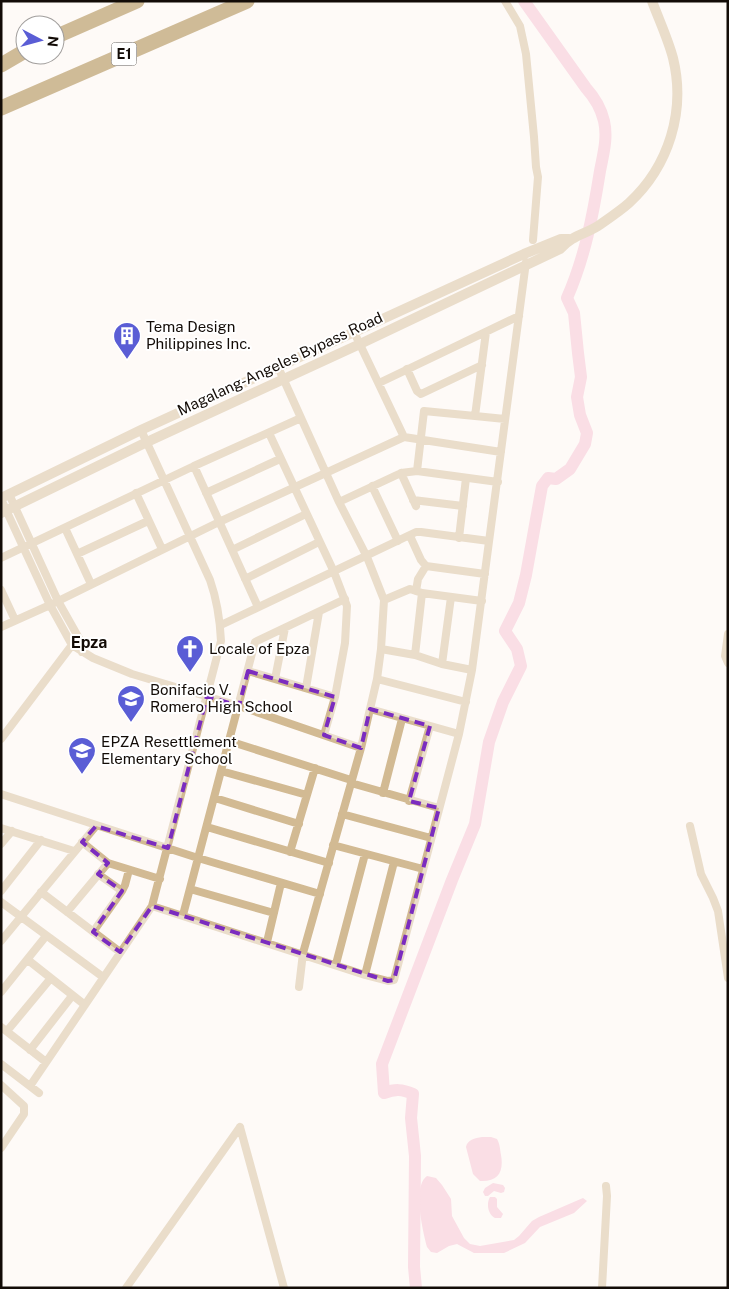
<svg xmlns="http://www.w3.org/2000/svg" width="729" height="1289" font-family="'Public Sans',sans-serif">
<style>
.water{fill:#f6bcce}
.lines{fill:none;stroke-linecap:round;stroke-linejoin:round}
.river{stroke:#f6bcce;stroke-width:12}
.minor{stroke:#d2ba93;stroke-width:8}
.tertiary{stroke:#d2ba93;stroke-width:10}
.motorway{stroke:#986f23;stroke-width:15}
.marked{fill:none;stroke:#7b2cbf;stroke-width:4;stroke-dasharray:10 6;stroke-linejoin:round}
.labels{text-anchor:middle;stroke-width:4;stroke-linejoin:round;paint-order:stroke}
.shield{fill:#fff;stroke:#5a5551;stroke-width:1}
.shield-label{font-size:14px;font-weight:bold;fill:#130c07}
.poi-label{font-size:15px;fill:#130c07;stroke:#fff;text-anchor:start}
.street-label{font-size:15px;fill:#130c07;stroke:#fff}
.neighbourhood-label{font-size:16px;font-weight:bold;fill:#130c07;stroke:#fff}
</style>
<rect width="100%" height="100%" fill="#fefaf7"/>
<!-- water -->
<path class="water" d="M 482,1137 L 491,1137 L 497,1139 C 500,1144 500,1150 501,1155 C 504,1172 498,1182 480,1181 L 473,1174 L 466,1147 C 467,1140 475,1138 482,1137 Z
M 427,1176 L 436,1178 L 442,1185 L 451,1199 L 452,1216 L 464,1238 L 470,1244 L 480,1246 L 514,1240 L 519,1236 L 532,1221 L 539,1217 L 583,1198 L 587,1201 L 574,1213 L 540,1227 L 525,1243 L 504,1253 L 474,1253 L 457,1244 L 449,1246 L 437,1253 L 431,1252 L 427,1247 C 423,1232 412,1186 427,1176 Z
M 493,1183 L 503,1185 L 505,1188 L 504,1192 L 501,1193 L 494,1191 L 488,1196 L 485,1196 L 483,1192 L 485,1188 Z
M 490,1197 L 495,1197 L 497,1199 L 497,1207 L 503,1214 L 501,1218 L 495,1218 C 488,1214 486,1204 490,1197 Z"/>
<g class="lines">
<!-- river -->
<path class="river" d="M 416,1288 L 414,1267 L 415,1156 L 411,1118 L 413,1094 C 402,1089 395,1089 384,1093 L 382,1064 L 452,880 L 475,824 L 489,742 L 503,702 L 521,666 L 517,649 L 505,631 L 519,603 L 526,575 L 542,486 L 548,478 L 556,479 L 570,469 L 585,444 L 587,433 L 580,415 L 577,397 L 581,377 L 578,353 L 574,313 L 567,298 C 585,257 593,215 600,171 C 603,155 608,138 604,121 C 601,108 595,98 586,88 L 524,1"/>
<!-- minor -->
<path class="minor" d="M 505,1 L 520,26 L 526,54 L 534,137 L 536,167 L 538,177 L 533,240
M 354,332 L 404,437
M 486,332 L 475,416 L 505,419
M 278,367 L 339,502 L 367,557 L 384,600 L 381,649 L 377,679 L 370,709 L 361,748 L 303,953 L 299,987
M 407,369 L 417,391 L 421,394 L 482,365
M 379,383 L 519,316
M 269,433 L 334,572 L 347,606 L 345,643 L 335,697 L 324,735
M 194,466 L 258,607
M 417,471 L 424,411 L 475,416
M 401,473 L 416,506
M 372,486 L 398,541
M 136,493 L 162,549
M 206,493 L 280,459
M 9,494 L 58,601 L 80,640 L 82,652
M 1,499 L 50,605 L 72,645 L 93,658 L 132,674 L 239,706 L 361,748
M 413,500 L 463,506
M 339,502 L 401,473 L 417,471 L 498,482
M 65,528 L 91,584
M 410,536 L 421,560 L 426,566 L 485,574
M 459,538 L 466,478
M 232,550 L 306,514
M 77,554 L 148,521
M 1,558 L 194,466 L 301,418
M 245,579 L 319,542
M 1,590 L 15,620
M 416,591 L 418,579 L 426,566
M 451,597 L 442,664 L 472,670
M 384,600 L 410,589 L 422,593 L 482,601
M 221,625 L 416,532 L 421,532 L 489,541
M 1,627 L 50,605 L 219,522 L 404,437 L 501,452
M 728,634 L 725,656 L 728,663
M 381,649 L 415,655 L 422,593
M 415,655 L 442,664
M 248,671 L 335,697
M 275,679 L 285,628
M 377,679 L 466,702
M 306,688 L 319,612
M 370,709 L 459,734
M 1,739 L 72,645 L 76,643
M 229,741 L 351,780
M 221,771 L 307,795
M 351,783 L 439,808
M 383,793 L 402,719
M 1,794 L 198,858 L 320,894
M 215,798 L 299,824
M 409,801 L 430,726
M 342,814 L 431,838
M 690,826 L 701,874 L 713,898 L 718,911 L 728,978
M 207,827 L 329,863
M 1,828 L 74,851
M 82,842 L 108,863 L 160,879
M 1,844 L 12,831
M 333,845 L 423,869
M 290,852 L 315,768
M 98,874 L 122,891
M 190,889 L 274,913
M 1,891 L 41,840
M 41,892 L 120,952
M 1,902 L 103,977
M 152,906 L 365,975 L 388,981 L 394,980 L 459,734 L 472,670 L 526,262
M 67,912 L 108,863
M 183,915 L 255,642 L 345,599
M 93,932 L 122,891 L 125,885 L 129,870
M 1,941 L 96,826
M 267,942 L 281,883
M 28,960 L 85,1005
M 336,964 L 365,854
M 365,975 L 394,862
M 1,992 L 46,936
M 1,1027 L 46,1062
M 7,1031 L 51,978
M 30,1050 L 72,996
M 1,1064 L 39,1093
M 1,1085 L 24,1106 L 24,1114 L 1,1148
M 30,1086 L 152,906 L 221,641 C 220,619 217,600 210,580 L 141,430
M 240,1127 L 284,1288
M 126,1288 L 240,1127
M 602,1288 L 607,1196 L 606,1186"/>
<!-- tertiary -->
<path class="tertiary" d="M 1,498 L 141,430 L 524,254 L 561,239 L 569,239
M 1,513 L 147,442 L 360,344 L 560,249 C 573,235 583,235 598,226 C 608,219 620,211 629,203 C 669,166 686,111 673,58 C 668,39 659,20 652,1"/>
<!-- motorway -->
<path class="motorway" d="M 55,37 L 137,1
M 1,65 L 25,51
M 1,108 L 247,1"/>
</g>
<!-- marked area -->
<path d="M0 0H729V1289H0ZM 248,671 L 335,697 L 324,735 L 361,748 L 370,709 L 430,726 L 409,801 L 439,808 L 394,980 L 388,981 L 152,906 L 120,952 L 93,932 L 122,891 L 98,874 L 108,863 L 82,842 L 96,826 L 168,848 L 207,696 L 239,706 Z" fill="#fefaf7" fill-opacity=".55" fill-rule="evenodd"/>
<path class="marked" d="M 248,671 L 335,697 L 324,735 L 361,748 L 370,709 L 430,726 L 409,801 L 439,808 L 394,980 L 388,981 L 152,906 L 120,952 L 93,932 L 122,891 L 98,874 L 108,863 L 82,842 L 96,826 L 168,848 L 207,696 L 239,706 Z"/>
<!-- icons -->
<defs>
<symbol id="building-pin" viewBox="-11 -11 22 30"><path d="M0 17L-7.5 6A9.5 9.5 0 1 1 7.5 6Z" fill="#5a5dd5" stroke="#fff"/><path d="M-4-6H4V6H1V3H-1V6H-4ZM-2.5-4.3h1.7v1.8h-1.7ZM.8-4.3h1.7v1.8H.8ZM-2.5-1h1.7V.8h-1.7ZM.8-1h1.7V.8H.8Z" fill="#fff"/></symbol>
<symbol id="church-pin" viewBox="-11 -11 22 30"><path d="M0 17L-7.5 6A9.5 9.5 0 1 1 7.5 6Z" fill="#5a5dd5" stroke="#fff"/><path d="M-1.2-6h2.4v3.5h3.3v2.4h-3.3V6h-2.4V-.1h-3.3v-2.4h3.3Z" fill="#fff"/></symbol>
<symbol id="school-pin" viewBox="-11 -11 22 30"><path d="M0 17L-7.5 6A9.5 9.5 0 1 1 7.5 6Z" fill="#5a5dd5" stroke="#fff"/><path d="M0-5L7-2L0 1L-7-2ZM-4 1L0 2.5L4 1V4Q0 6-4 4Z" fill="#fff"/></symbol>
</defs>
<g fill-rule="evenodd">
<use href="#building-pin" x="111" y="320" width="32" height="43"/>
<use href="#church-pin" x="174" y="633" width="32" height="43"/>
<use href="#school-pin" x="115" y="683" width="32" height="43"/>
<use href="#school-pin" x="66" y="735" width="32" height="43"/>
</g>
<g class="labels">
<!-- shield labels -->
<rect class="shield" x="111.5" y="42.5" width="25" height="23" rx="4"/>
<g class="shield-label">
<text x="124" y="59">E1</text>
</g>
<!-- poi labels -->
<g class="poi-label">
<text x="146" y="332">Tema Design<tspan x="146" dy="17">Philippines Inc.</tspan></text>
<text x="209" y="654">Locale of Epza</text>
<text x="150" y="695">Bonifacio V.<tspan x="150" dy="17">Romero High School</tspan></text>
<text x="101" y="747">EPZA Resettlement<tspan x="101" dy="17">Elementary School</tspan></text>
</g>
<!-- street labels -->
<g class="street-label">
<text transform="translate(280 364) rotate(-25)" y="5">Magalang-Angeles Bypass Road</text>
</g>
<!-- neighbourhood labels -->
<g class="neighbourhood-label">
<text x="89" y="648">Epza</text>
</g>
</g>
<!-- border -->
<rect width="729" height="1289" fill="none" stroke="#130c07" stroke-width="5"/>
<!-- north arrow -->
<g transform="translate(40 40) rotate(96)"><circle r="24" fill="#ffffff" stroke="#a19e9c"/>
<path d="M0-4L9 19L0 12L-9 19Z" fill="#5a5dd5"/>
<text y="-8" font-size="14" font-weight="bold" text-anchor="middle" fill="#130c07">N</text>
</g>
</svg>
